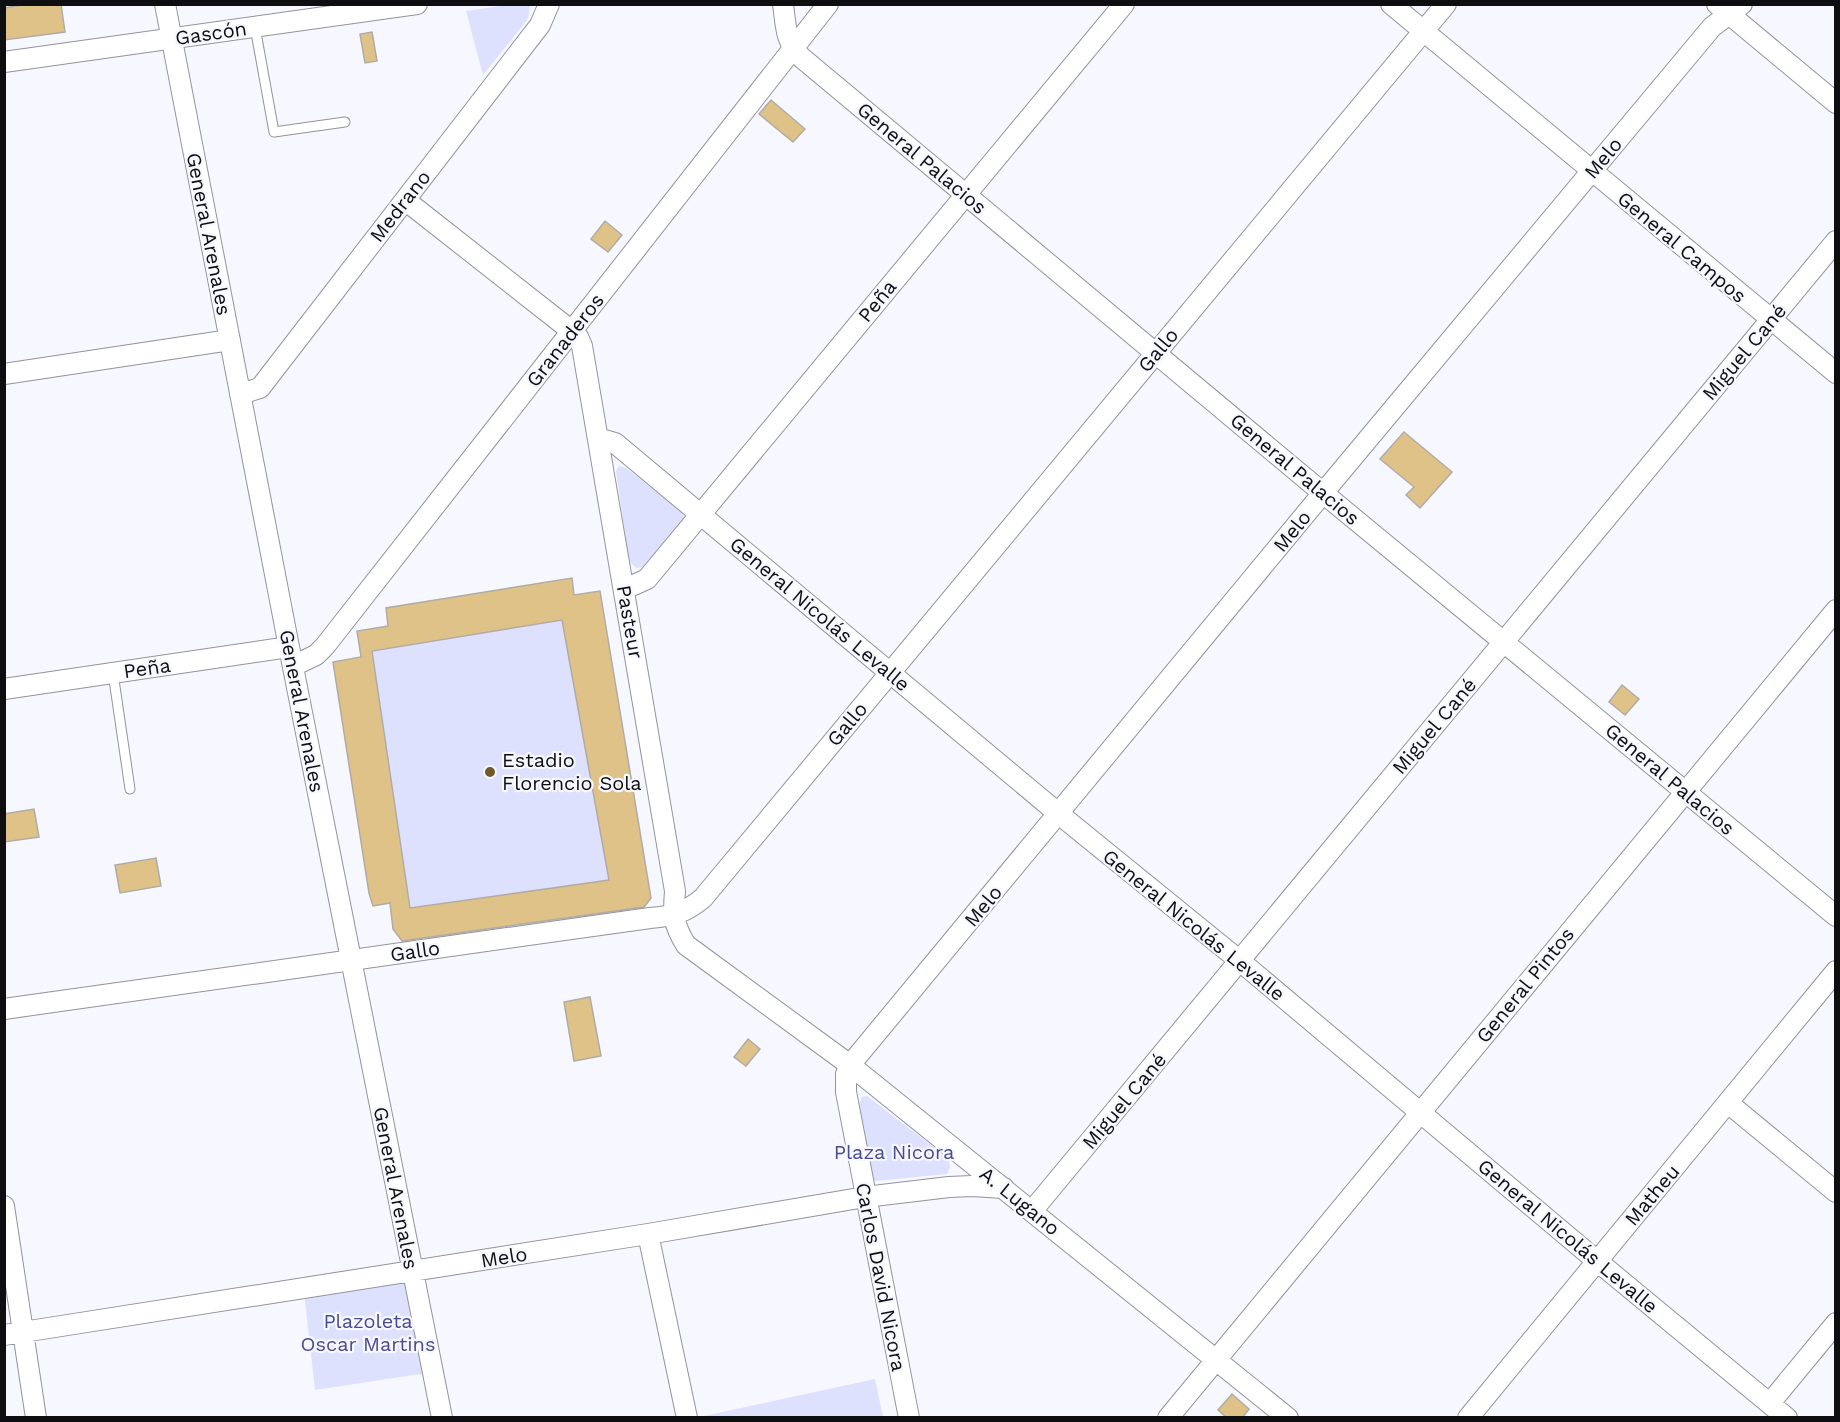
<svg xmlns="http://www.w3.org/2000/svg" width="1840" height="1422" font-family="'Work Sans',sans-serif">
<style>
.green{fill:#dde1fd}
.building{fill:#dfc288;stroke:#b0aca5;stroke-width:1.5;fill-rule:evenodd}
.lines{fill:none;stroke-linecap:round;stroke-linejoin:round}
.lane-casing{stroke:#92939b;stroke-width:11}
.street-casing{stroke:#92939b;stroke-width:22}
.lane{stroke:#fff;stroke-width:9}
.street{stroke:#fff;stroke-width:20}
.poi-dot{fill:#715a2a;stroke:#f6f7ff;stroke-width:2}
.labels{text-anchor:middle;stroke-width:4.5;stroke-linejoin:round;paint-order:stroke}
.street-label{font-size:20px;fill:#0e0e11;stroke:#f6f7ff}
.poi-label{font-size:20px;fill:#0e0e11;stroke:#f6f7ff;text-anchor:start}
.park-label{font-size:20px;fill:#494b90;stroke:#f6f7ff}
</style>
<rect width="100%" height="100%" fill="#f6f7ff"/>
<!-- green -->
<path class="green" d="M 507,5 L 530,5 L 528,19 L 483,75 L 466,11 Z
M 619,466 L 626,468 L 680,510 L 684,517 L 684,526 L 646,567 L 636,568 L 629,561 L 616,471 Z
M 572,578 L 574,595 L 600,591 L 651,898 L 643,909 L 404,944 L 393,929 L 390,904 L 373,906 L 369,893 L 333,663 L 361,657 L 387,626 L 386,608 Z
M 867,1096 L 949,1159 L 950,1167 L 947,1174 L 875,1181 L 870,1176 L 859,1105 L 862,1097 Z
M 408,1276 L 427,1373 L 315,1390 L 304,1292 Z
M 875,1379 L 883,1417 L 695,1418 Z"/>
<!-- building -->
<path class="building" d="M 28,4 L 61,4 L 65,32 L 4,40 L 4,8 Z
M 372,32 L 377,61 L 365,63 L 360,34 Z
M 771,100 L 805,129 L 793,142 L 759,114 Z
M 605,221 L 622,235 L 608,252 L 591,239 Z
M 1404,432 L 1452,472 L 1420,508 L 1406,495 L 1414,487 L 1380,459 Z
M 572,578 L 574,595 L 600,591 L 651,898 L 644,907 L 402,941 L 393,929 L 390,903 L 373,906 L 369,893 L 333,662 L 361,657 L 357,631 L 388,626 L 386,608 ZM 562,620 L 609,880 L 410,908 L 372,651 Z
M 1622,685 L 1639,699 L 1625,715 L 1609,702 Z
M 34,809 L 39,837 L 4,842 L 4,814 Z
M 156,858 L 161,886 L 120,893 L 115,865 Z
M 590,997 L 601,1056 L 574,1061 L 564,1002 Z
M 748,1039 L 760,1049 L 746,1066 L 734,1057 Z
M 1232,1394 L 1249,1409 L 1242,1418 L 1227,1418 L 1218,1410 Z"/>
<g class="lines">
<defs>
<path id="lane" d="M 255,27 L 274,132 L 345,122
M 113,673 L 130,789"/>
<path id="street" d="M 165,4 L 289,647 L 442,1418
M 783,4 C 786,26 785,42 802,58 L 1323,493 L 1836,916
M 1391,4 L 1836,373
M 1717,4 L 1836,103
M 4,62 L 417,4
M 405,200 L 573,332 L 578,337 L 582,346 L 675,891 C 673,915 673,924 686,945 L 850,1065 L 1288,1418
M 4,374 L 230,340
M 240,394 L 260,388 L 540,25 L 549,4
M 598,438 L 615,443 L 1059,814 L 1240,961 L 1597,1261 L 1787,1418
M 625,589 L 647,579 L 1124,4
M 293,666 L 316,655 L 325,646 L 828,4
M 4,689 L 289,647
M 4,1009 L 650,918 C 673,916 685,913 703,898 L 1446,4
M 1728,1103 L 1836,1192
M 4,1206 L 36,1418
M 1032,1211 L 1836,241
M 648,1234 L 687,1418
M 4,1335 L 648,1234 L 865,1197 L 949,1187 L 972,1186 L 1004,1188
M 1770,1403 L 1836,1323
M 909,1418 L 846,1092 L 846,1074 L 850,1065 L 1323,493 L 1712,27 L 1742,4
M 1168,1418 L 1836,610
M 1468,1418 L 1836,971"/>
</defs>
<!-- lane casing -->
<use href="#lane" class="lane-casing"/>
<!-- street casing -->
<use href="#street" class="street-casing"/>
<!-- lane -->
<use href="#lane" class="lane"/>
<!-- street -->
<use href="#street" class="street"/>
</g>
<!-- markers -->
<circle class="poi-dot" cx="490" cy="772" r="6"/>
<g class="labels">
<!-- street labels -->
<g class="street-label">
<text transform="translate(211 33) rotate(-8)" y="7">Gascón</text>
<text transform="translate(922 158) rotate(40)" y="7">General Palacios</text>
<text transform="translate(1603 158) rotate(-50)" y="7">Melo</text>
<text transform="translate(400 206) rotate(-52)" y="7">Medrano</text>
<text transform="translate(209 234) rotate(79)" y="7">General Arenales</text>
<text transform="translate(1682 247) rotate(40)" y="7">General Campos</text>
<text transform="translate(877 301) rotate(-51)" y="7">Peña</text>
<text transform="translate(565 340) rotate(-52)" y="7">Granaderos</text>
<text transform="translate(1158 350) rotate(-50)" y="7">Gallo</text>
<text transform="translate(1744 352) rotate(-50)" y="7">Miguel Cané</text>
<text transform="translate(1295 469) rotate(40)" y="7">General Palacios</text>
<text transform="translate(1292 531) rotate(-51)" y="7">Melo</text>
<text transform="translate(820 614) rotate(40)" y="7">General Nicolás Levalle</text>
<text transform="translate(630 622) rotate(80)" y="7">Pasteur</text>
<text transform="translate(147 668) rotate(-8)" y="7">Peña</text>
<text transform="translate(302 711) rotate(79)" y="7">General Arenales</text>
<text transform="translate(847 724) rotate(-50)" y="7">Gallo</text>
<text transform="translate(1434 726) rotate(-50)" y="7">Miguel Cané</text>
<text transform="translate(1670 779) rotate(40)" y="7">General Palacios</text>
<text transform="translate(983 906) rotate(-50)" y="7">Melo</text>
<text transform="translate(1194 925) rotate(39)" y="7">General Nicolás Levalle</text>
<text transform="translate(415 951) rotate(-8)" y="7">Gallo</text>
<text transform="translate(1525 985) rotate(-51)" y="7">General Pintos</text>
<text transform="translate(1124 1101) rotate(-50)" y="7">Miguel Cané</text>
<text transform="translate(396 1188) rotate(79)" y="7">General Arenales</text>
<text transform="translate(1652 1195) rotate(-50)" y="7">Matheu</text>
<text transform="translate(1020 1201) rotate(39)" y="7">A. Lugano</text>
<text transform="translate(1568 1236) rotate(40)" y="7">General Nicolás Levalle</text>
<text transform="translate(504 1257) rotate(-9)" y="7">Melo</text>
<text transform="translate(881 1277) rotate(79)" y="7">Carlos David Nicora</text>
</g>
<!-- poi labels -->
<g class="poi-label">
<text x="502" y="767">Estadio<tspan x="502" dy="23">Florencio Sola</tspan></text>
</g>
<!-- park labels -->
<g class="park-label">
<text x="894" y="1159">Plaza Nicora</text>
<text x="368" y="1328">Plazoleta<tspan x="368" dy="23">Oscar Martins</tspan></text>
</g>
</g>
<!-- border -->
<rect width="1840" height="1422" fill="none" stroke="#0e0e11" stroke-width="12"/>
</svg>
